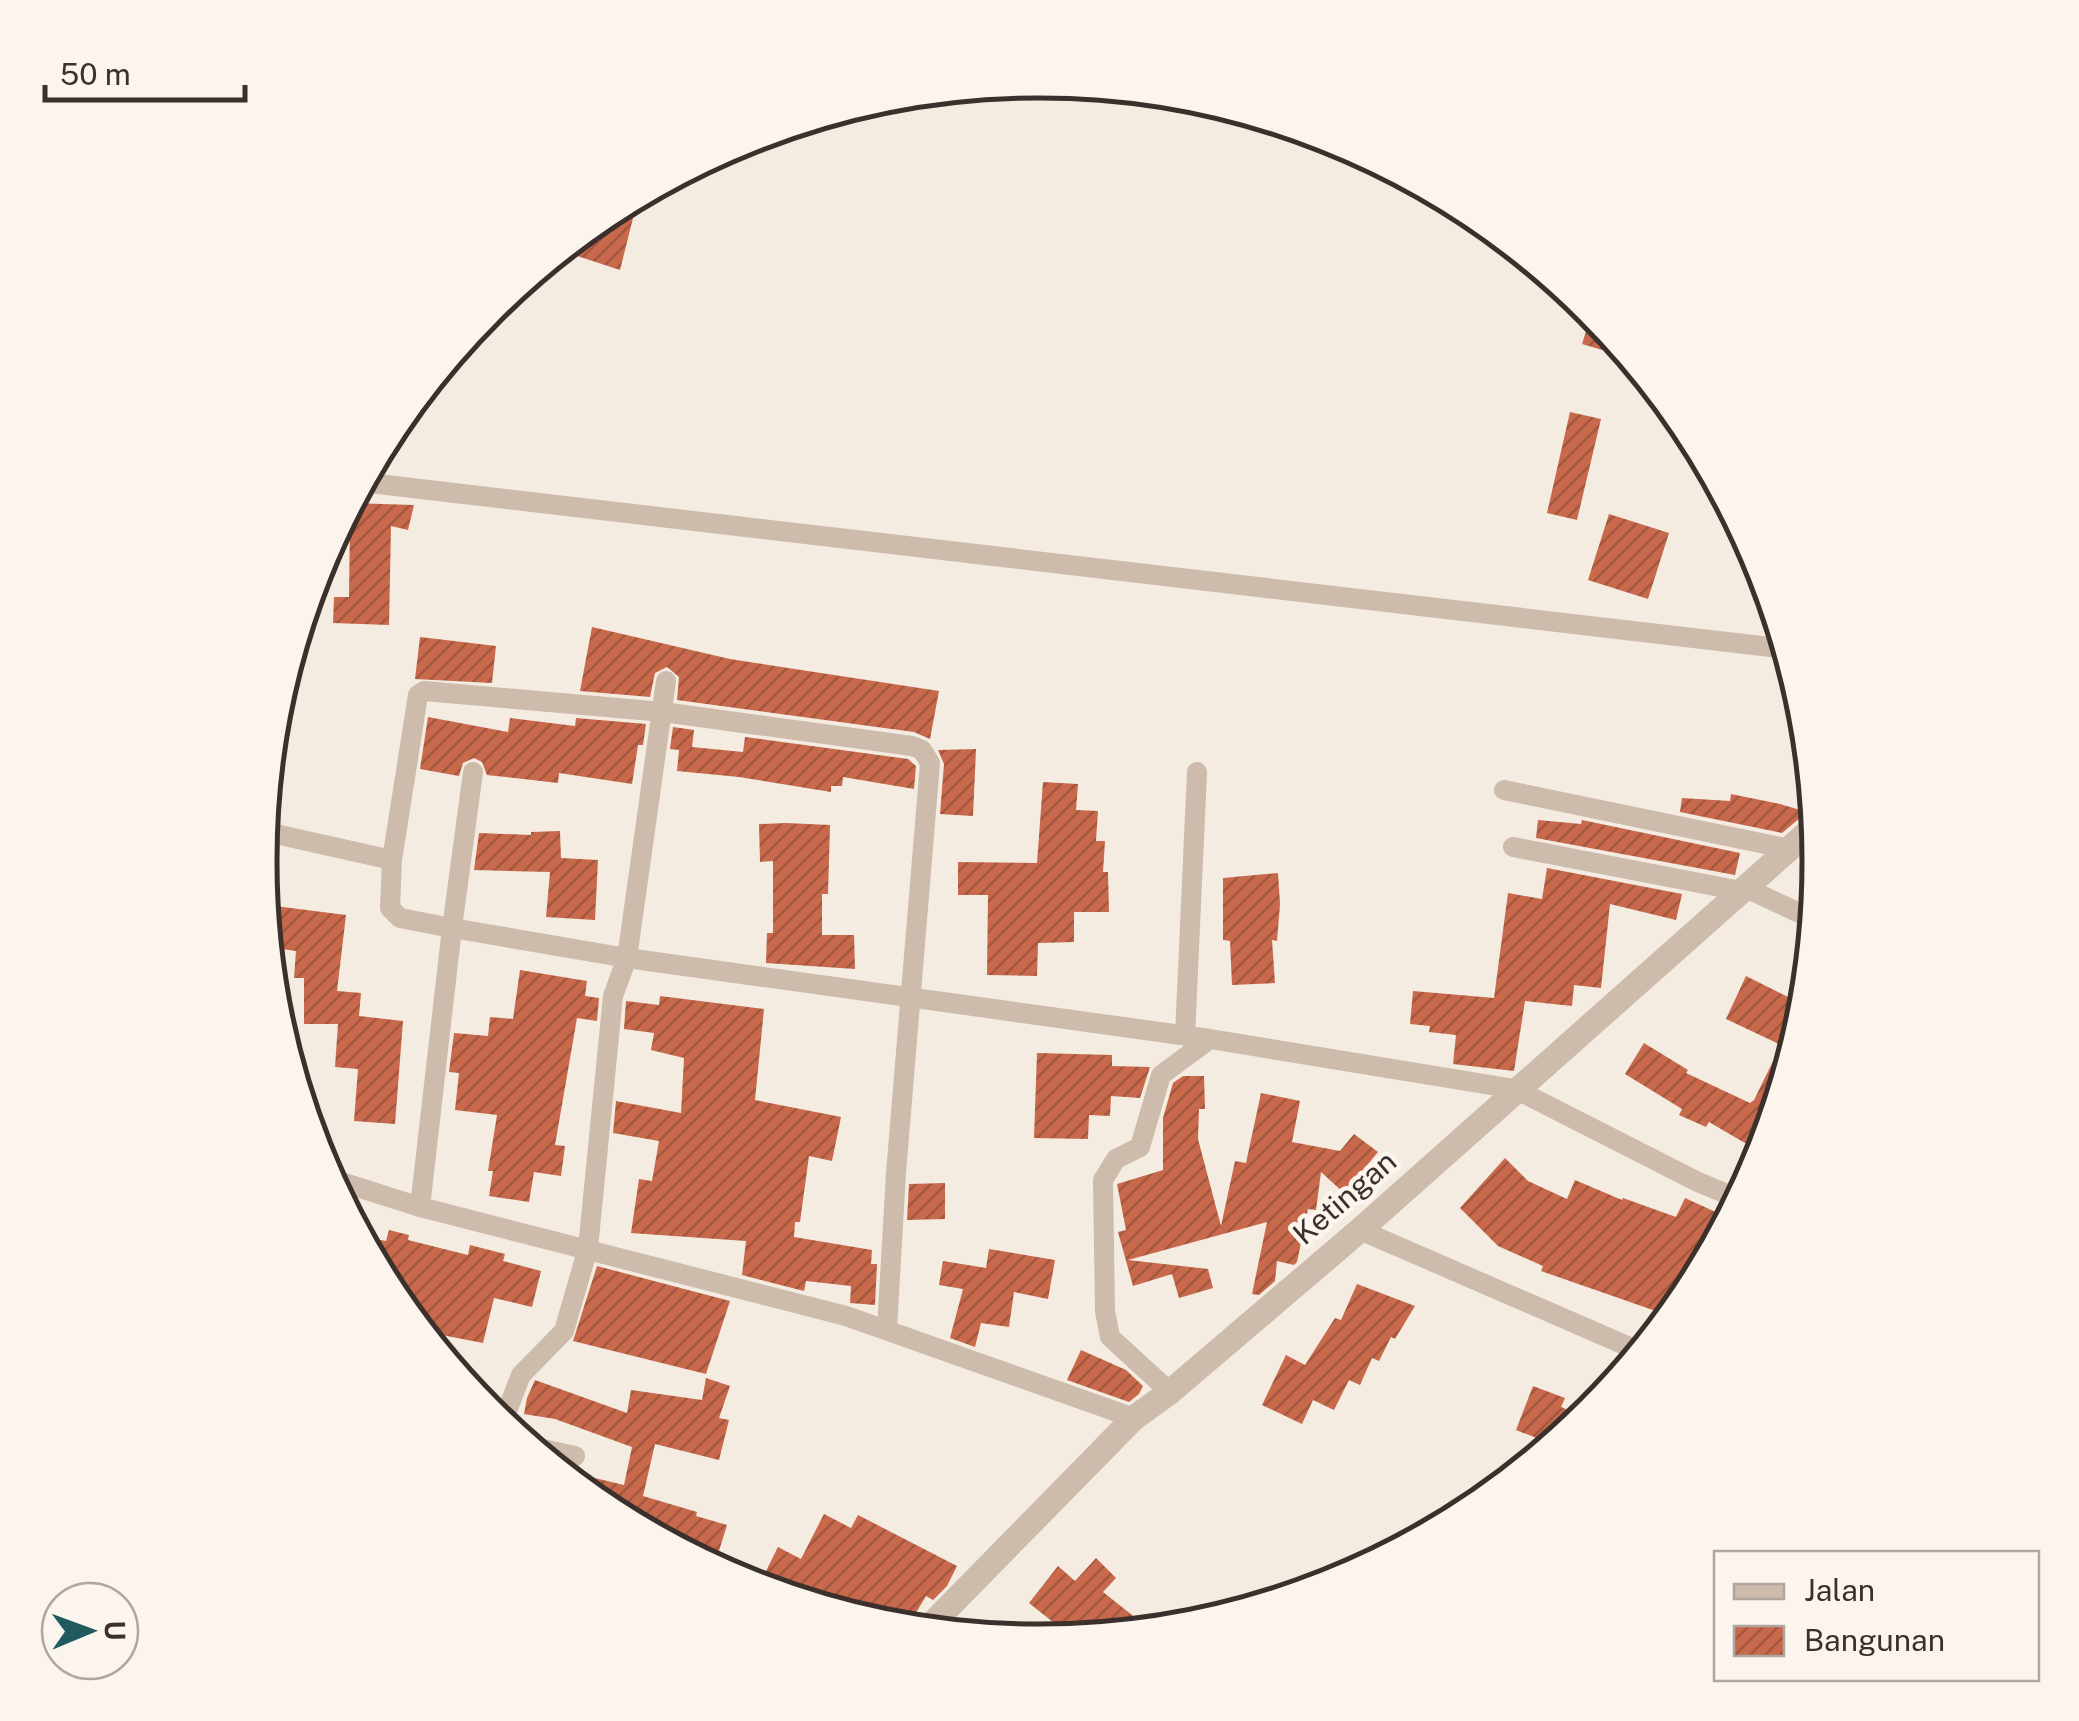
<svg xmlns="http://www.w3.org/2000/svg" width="2079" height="1721" font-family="'Public Sans',sans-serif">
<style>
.building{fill:url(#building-hatch)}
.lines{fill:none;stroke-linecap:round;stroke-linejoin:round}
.minor{stroke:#cdbbac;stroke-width:20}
.tertiary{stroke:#cdbbac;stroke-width:25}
.labels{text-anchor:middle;stroke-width:9;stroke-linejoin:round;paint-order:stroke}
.street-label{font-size:30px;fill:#3b302b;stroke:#fbf5ee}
.rim{fill:none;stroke:#3b302b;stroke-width:5}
</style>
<defs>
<pattern id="building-hatch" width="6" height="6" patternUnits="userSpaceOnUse" patternTransform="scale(2.5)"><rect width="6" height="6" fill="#c8694b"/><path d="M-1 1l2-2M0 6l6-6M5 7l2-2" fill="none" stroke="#a4573f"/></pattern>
</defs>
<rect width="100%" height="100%" fill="#f4ebe1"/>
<!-- building -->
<path class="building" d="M 639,194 L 620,270 L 559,250 L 606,211 Z
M 1593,310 L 1607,328 L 1633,359 L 1582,344 Z
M 1570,412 L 1601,419 L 1577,520 L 1547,513 Z
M 350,503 L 414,505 L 408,530 L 391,526 L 389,625 L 333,623 L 334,597 L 349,597 L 350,517 L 343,515 Z
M 1609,514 L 1669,533 L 1648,599 L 1588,580 Z
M 592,627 L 730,659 L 939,691 L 930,739 L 914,732 L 677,700 L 679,677 L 667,667 L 655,673 L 650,697 L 580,691 Z
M 420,637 L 496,646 L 492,683 L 415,679 Z
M 428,717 L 508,732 L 510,718 L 575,726 L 576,718 L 646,724 L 643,745 L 638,745 L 632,784 L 559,773 L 558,783 L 487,775 L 482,762 L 474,758 L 463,763 L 459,776 L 420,769 Z
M 673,727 L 694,730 L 692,747 L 743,752 L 745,737 L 908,759 L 916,766 L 914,789 L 843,777 L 842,786 L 831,786 L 831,792 L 739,777 L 677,771 L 679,750 L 670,749 Z
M 976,749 L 973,816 L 940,814 L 944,764 L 938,750 Z
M 1043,782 L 1078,784 L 1076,810 L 1098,811 L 1096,841 L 1105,841 L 1103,872 L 1108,872 L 1109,912 L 1074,912 L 1074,942 L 1038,943 L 1037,976 L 987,975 L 988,895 L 958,895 L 958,862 L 1037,863 Z
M 1731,794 L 1780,804 L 1807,812 L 1782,833 L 1680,812 L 1682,798 L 1730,801 Z
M 1538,820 L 1581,824 L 1582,820 L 1740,853 L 1735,875 L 1536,838 Z
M 786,823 L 830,825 L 828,894 L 822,894 L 822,935 L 854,935 L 855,969 L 766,963 L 767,933 L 773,933 L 773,861 L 760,862 L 759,824 Z
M 560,831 L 561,858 L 598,860 L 595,920 L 546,917 L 550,872 L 474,870 L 479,833 L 531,835 L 531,832 Z
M 1547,868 L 1682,894 L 1676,920 L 1610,904 L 1601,988 L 1574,985 L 1572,1006 L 1525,1001 L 1514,1071 L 1453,1064 L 1456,1035 L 1429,1032 L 1430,1026 L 1410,1024 L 1413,991 L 1494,998 L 1508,893 L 1542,899 Z
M 1278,873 L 1280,904 L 1277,941 L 1272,940 L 1275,983 L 1232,985 L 1230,941 L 1223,940 L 1223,878 Z
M 267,905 L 346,915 L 337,991 L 361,993 L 359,1016 L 403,1021 L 395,1124 L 354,1121 L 358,1069 L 335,1067 L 338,1024 L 304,1024 L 304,978 L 294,978 L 296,951 L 268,947 Z
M 520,970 L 587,981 L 585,996 L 599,998 L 597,1021 L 577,1018 L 555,1145 L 565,1146 L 561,1176 L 534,1172 L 529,1202 L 489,1196 L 493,1171 L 488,1171 L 497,1115 L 455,1110 L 459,1073 L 449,1072 L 454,1033 L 488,1036 L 490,1017 L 513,1019 Z
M 1746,976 L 1806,1006 L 1762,1153 L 1709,1122 L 1706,1127 L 1679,1115 L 1682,1109 L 1625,1074 L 1644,1043 L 1688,1070 L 1686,1073 L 1750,1103 L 1754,1100 L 1781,1045 L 1726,1019 Z
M 660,996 L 764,1009 L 755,1100 L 841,1117 L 832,1161 L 809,1156 L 800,1222 L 795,1222 L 794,1237 L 872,1250 L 871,1264 L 877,1264 L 875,1305 L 850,1303 L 851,1286 L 806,1281 L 804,1291 L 742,1275 L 746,1241 L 631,1233 L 639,1179 L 652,1181 L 659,1141 L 613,1133 L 616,1101 L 681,1113 L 684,1058 L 651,1050 L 654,1033 L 624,1029 L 626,1001 L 659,1005 Z
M 1037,1053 L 1112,1055 L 1112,1066 L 1150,1067 L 1140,1098 L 1111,1096 L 1110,1116 L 1089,1115 L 1088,1139 L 1034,1138 Z
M 1183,1076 L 1204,1076 L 1205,1109 L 1199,1109 L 1198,1139 L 1221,1226 L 1235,1161 L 1246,1163 L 1261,1093 L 1300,1101 L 1292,1142 L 1340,1151 L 1354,1134 L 1378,1152 L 1344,1193 L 1321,1172 L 1316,1210 L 1308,1209 L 1297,1262 L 1294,1265 L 1277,1261 L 1275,1281 L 1259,1295 L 1252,1294 L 1267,1222 L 1128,1260 L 1208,1269 L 1213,1288 L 1179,1298 L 1172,1274 L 1133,1286 L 1118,1232 L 1126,1230 L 1117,1184 L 1163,1170 L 1163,1118 L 1173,1083 Z
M 1505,1158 L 1528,1181 L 1567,1199 L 1575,1180 L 1622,1200 L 1623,1198 L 1676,1217 L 1685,1198 L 1720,1214 L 1687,1293 L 1682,1290 L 1670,1316 L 1541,1271 L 1543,1266 L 1498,1246 L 1460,1208 Z
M 945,1183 L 945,1219 L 907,1220 L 909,1184 Z
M 389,1230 L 409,1235 L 408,1240 L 468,1255 L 470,1245 L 505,1254 L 503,1261 L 541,1271 L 532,1307 L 494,1298 L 483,1343 L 421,1331 L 390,1294 L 370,1256 L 375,1239 L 386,1241 Z
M 989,1249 L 1055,1260 L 1048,1299 L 1014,1292 L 1009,1327 L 981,1323 L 975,1347 L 950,1338 L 963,1289 L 939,1285 L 943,1261 L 986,1268 Z
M 597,1266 L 730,1301 L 706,1374 L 573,1341 Z
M 1357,1284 L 1415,1306 L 1395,1339 L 1391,1337 L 1379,1361 L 1372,1358 L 1360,1385 L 1349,1380 L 1334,1410 L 1313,1400 L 1302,1424 L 1262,1405 L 1286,1355 L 1305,1365 L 1335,1318 L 1341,1320 Z
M 1081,1350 L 1126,1370 L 1143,1386 L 1139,1394 L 1129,1402 L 1067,1380 Z
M 706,1378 L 730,1386 L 719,1418 L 729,1420 L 719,1460 L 655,1444 L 643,1496 L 697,1512 L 696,1516 L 727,1525 L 714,1567 L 605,1509 L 557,1469 L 624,1485 L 632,1447 L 555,1419 L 524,1414 L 527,1398 L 535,1380 L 627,1413 L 631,1390 L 702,1400 Z
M 1533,1386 L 1565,1398 L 1561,1407 L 1586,1417 L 1552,1444 L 1516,1430 Z
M 824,1514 L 851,1528 L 858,1515 L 957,1566 L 947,1586 L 933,1600 L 926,1596 L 907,1628 L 878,1611 L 870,1621 L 758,1587 L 778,1547 L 801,1559 Z
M 1096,1558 L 1116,1578 L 1103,1592 L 1151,1630 L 1073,1638 L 1029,1603 L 1058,1566 L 1075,1581 Z"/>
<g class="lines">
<!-- minor -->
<path class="minor" d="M 361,482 L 1787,649
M 1504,790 L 1790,849
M 262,831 L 392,860 L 390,908 L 400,918 L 452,928 L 473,772
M 1513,847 L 1741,891
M 392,860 L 418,695 L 424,691 L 663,712 L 912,746 L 922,750 L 930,763 L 896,1173 L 887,1329
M 1746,888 L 1814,920
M 1185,1036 L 1197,772
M 329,1178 L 420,1207 L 846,1316 L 1134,1418
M 420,1207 L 452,928 L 627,958 L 666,681
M 1360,1230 L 1641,1352
M 1170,1392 L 1110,1337 L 1105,1311 L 1103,1180 L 1116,1159 L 1140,1147 L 1161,1075 L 1210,1039
M 502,1424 L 521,1375 L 564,1331 L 588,1248 L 613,996 L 627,958 L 1210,1039 L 1515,1089 L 1698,1182 L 1739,1199
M 529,1446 L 575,1456"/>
<!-- tertiary -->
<path class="tertiary" d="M 926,1630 L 1134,1418 L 1170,1392 L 1360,1230 L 1816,825"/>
</g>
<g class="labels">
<!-- street labels -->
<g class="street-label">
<text transform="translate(1345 1198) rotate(-41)" y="10">Ketingan</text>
</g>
</g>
<!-- crop -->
<path d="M0 0H2079V1721H0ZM1039 98H1040A762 762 0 0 1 1802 860V862A762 762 0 0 1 1040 1624H1039A762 762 0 0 1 277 862V860A762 762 0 0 1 1039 98Z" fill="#fbf5ee" fill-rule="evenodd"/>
<path class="rim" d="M1039 98H1040A762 762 0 0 1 1802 860V862A762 762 0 0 1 1040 1624H1039A762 762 0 0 1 277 862V860A762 762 0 0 1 1039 98Z"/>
<!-- legend -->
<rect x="1714" y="1551" width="325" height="130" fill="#fbf5ee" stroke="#aea6a0" stroke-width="2.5"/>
<rect x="1734" y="1584" width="50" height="15" fill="#cdbbac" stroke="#aea6a0" stroke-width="2.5"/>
<text x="1804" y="1601" font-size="30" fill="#3b302b">Jalan</text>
<rect x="1734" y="1626" width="50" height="30" fill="url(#building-hatch)" stroke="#aea6a0" stroke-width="2.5"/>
<text x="1804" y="1651" font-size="30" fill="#3b302b">Bangunan</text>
<!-- north arrow -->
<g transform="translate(90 1631) rotate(89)"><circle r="48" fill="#fbf5ee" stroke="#aea6a0" stroke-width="2.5"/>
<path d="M0-8L18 38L0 25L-18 38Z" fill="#1f5a5e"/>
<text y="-15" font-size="28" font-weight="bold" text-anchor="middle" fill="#3b302b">U</text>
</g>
<!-- scale -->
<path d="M45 85v15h200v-15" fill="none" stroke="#3b302b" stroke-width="5"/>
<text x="60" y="85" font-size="30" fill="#3b302b" stroke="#fbf5ee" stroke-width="8" paint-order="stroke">50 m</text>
</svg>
